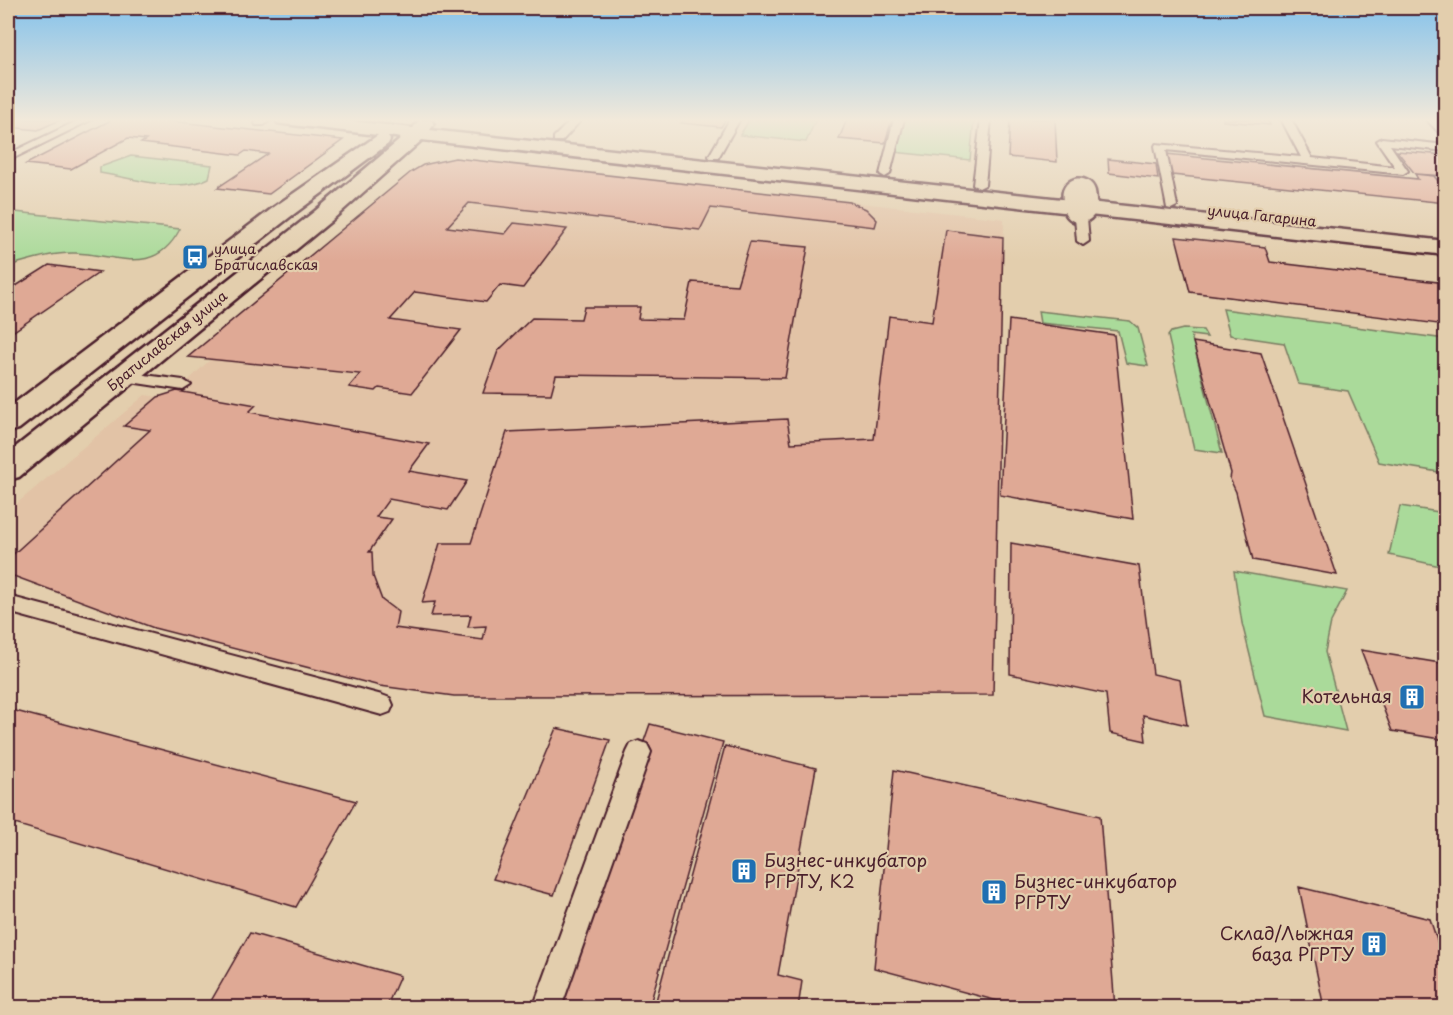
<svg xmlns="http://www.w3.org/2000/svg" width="1453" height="1015" font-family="'Playpen Sans',sans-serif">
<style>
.built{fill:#e2c3a6}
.green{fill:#aada9a;stroke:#7a7c62;stroke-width:1.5}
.building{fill:#dfa995;stroke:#4a1f2b;stroke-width:1.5}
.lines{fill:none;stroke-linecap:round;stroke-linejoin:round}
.lane-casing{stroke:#4a1f2b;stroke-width:4}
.street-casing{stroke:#4a1f2b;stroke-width:38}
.secondary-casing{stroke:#4a1f2b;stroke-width:5}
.lane{fill:#e3cead;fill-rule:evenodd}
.street{stroke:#e3cead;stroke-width:33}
.secondary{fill:#e3cead;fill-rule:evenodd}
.labels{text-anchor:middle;stroke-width:4.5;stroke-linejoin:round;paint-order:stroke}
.far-street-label{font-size:14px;fill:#4a1f2b;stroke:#e3cead}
.far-poi-label{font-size:14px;fill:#4a1f2b;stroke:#e3cead;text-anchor:start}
.near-poi-label{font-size:18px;fill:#4a1f2b;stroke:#e3cead;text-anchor:end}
</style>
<rect width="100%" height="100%" fill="#e3cead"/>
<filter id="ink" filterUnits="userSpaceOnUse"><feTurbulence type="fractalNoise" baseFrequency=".0167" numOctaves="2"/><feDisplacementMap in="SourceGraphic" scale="12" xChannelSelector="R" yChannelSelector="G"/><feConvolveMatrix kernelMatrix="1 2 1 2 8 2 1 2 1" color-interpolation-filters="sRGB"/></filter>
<g filter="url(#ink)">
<!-- built -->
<path class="built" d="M 455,158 L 1004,219 L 993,695 L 154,628 L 8,574 L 8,511 L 145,395 L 158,397 L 177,391 L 211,359 L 188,357 L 411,172 L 423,165 Z"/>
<!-- green -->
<path class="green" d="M 750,119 L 816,119 L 806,142 L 740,135 Z
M 902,119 L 974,119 L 970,160 L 894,152 Z
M 131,156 L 212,165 L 209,178 C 179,194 133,178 100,173 L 100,167 Z
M 15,212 L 180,229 C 155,277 118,255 76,253 C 53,252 30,260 8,266 L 8,215 Z
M 1223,309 L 1445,339 L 1445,473 L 1379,462 L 1348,391 L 1298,384 L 1284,343 L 1230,335 Z
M 1038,311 L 1130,321 L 1138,328 L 1148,366 L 1126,363 L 1118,331 L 1040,323 Z
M 1183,329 L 1203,330 L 1207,337 L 1191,335 L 1222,453 L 1194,449 L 1168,336 L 1171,332 Z
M 1400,506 L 1445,513 L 1445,567 L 1389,555 Z
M 1234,571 L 1347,591 L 1331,622 L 1325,652 L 1346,731 L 1265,716 L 1242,623 Z"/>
<!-- building -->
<path class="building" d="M 8,119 L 62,119 L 38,130 L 8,127 Z
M 113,119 L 152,119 L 343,140 L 269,194 L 217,188 L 268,154 L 246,151 L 240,155 L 141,143 L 146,140 L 128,138 L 71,169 L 26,164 Z
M 685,119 L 726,119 L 721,127 L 681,123 Z
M 847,119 L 892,119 L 885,143 L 839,139 Z
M 1010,119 L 1055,119 L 1057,162 L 1008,157 Z
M 1223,119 L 1267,119 L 1270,125 L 1223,121 Z
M 1397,151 L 1446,155 L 1446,176 L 1415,174 Z
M 1166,154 L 1418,179 L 1415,174 L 1434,176 L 1446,191 L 1446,203 L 1172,175 Z
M 455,158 L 850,202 L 866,209 L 877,220 L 875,227 L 711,208 L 700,230 L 469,203 L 447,227 L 505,234 L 514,223 L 567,229 L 523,288 L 500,285 L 486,302 L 415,292 L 390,320 L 461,330 L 412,393 L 379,388 L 376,391 L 349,387 L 360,374 L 188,357 L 411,172 L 423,165 Z
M 1108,159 L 1156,164 L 1158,179 L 1109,173 Z
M 946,230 L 1003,237 L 993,695 L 454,696 L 380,686 L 154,628 L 8,574 L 8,559 L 150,430 L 124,426 L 158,397 L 177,391 L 256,405 L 249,412 L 429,444 L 409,471 L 467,481 L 448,510 L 389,499 L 376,517 L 392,519 L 369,552 L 372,552 L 373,576 L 382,600 L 398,612 L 395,628 L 483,640 L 486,626 L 468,627 L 471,615 L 431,616 L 435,602 L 422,603 L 440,543 L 471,543 L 507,432 L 787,419 L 791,443 L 874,439 L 889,316 L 932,322 Z
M 1176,237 L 1265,247 L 1270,262 L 1446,283 L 1446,325 L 1190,292 Z
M 750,242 L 808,247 L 785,378 L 556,375 L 551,394 L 483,393 L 498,351 L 532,318 L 581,319 L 584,307 L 640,307 L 638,319 L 684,320 L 692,282 L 737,285 Z
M 49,265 L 100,272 L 8,335 L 8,291 Z
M 1009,320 L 1114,335 L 1133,519 L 1000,495 Z
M 1193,342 L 1261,353 L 1337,575 L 1253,560 L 1236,492 L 1230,479 L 1231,473 Z
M 1011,543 L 1139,566 L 1153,674 L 1180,680 L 1187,725 L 1143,715 L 1146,741 L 1110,733 L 1106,694 L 1010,674 Z
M 1361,650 L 1446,664 L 1446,740 L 1392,731 Z
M 8,709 L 356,801 L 296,907 L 8,822 Z
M 650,724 L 723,742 L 649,1008 L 550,1008 Z
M 556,728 L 610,740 L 554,895 L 493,879 Z
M 725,746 L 816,768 L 778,975 L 802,981 L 798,1008 L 654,1008 Z
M 894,770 L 1100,816 L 1115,1008 L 1024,1008 L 874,968 Z
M 1299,887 L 1430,919 L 1446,968 L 1446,1008 L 1324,1008 Z
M 250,933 L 400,976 L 386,1008 L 207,1008 Z"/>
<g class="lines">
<defs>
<path id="lane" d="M 81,119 L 93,119 L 8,161 L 8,154 Z
M 260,119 L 272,119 L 264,125 L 256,125 L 255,123 Z
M 572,119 L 582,119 L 562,141 L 554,141 L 554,137 Z
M 730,119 L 740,119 L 718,158 L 710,158 L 709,156 Z
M 894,119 L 904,119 L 890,174 L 885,177 L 880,174 Z
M 981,119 L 991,119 L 985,185 L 979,188 L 973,185 Z
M 1281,119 L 1291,119 L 1312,158 L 1395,167 L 1377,141 L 1382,138 L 1446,145 L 1446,151 L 1390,145 L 1408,171 L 1403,174 L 1166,150 L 1177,206 L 1171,209 L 1167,208 L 1155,146 L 1156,144 L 1301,157 Z
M 1426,119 L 1436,119 L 1446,130 L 1446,140 Z
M 1080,203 L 1086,206 L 1089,241 L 1083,245 L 1077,241 L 1074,206 Z
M 122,372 L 183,380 L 191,385 L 183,390 L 117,380 L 114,377 L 117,374 Z
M 8,596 L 382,695 L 390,698 L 393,705 L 390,712 L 382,715 L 8,612 Z
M 639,741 L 647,744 L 651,752 L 561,1008 L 533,1008 L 627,752 L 631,744 Z"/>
<path id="street" d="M 1079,195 L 1080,206"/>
<path id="secondary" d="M 275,119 L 331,119 L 413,128 L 419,120 L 431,120 L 434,124 L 430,130 L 1446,241 L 1446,255 L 422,140 L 331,221 L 19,477 L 8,480 L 8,453 L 315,211 L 402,138 L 388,136 L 390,140 L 388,144 L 290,217 L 19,429 L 8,432 L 8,408 L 274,207 L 378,135 L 284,124 L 278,123 Z"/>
</defs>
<!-- lane casing -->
<use href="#lane" class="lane-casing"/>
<!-- street casing -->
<use href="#street" class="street-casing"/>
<!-- secondary casing -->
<use href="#secondary" class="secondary-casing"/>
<!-- lane -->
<use href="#lane" class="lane"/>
<!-- street -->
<use href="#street" class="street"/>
<!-- secondary -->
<use href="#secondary" class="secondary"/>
</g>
</g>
<!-- sky -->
<linearGradient id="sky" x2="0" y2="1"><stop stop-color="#84c2eb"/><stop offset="0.46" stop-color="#f2e9da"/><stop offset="1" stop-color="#f2e9da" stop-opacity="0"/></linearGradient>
<rect width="1453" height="261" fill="url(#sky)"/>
<!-- icons -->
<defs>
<symbol id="bus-square" viewBox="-11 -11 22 22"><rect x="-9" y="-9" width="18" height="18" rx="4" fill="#1f6fb2" stroke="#e3cead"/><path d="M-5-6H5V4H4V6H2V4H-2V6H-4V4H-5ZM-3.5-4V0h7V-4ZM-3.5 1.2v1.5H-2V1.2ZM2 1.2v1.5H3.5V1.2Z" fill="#fff"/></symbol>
<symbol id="building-square" viewBox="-11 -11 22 22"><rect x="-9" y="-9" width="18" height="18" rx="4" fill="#1f6fb2" stroke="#e3cead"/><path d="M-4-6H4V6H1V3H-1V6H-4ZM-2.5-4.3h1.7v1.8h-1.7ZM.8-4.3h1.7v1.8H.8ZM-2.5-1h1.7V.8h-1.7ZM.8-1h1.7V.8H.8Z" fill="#fff"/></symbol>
</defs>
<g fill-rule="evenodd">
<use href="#bus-square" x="180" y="242" width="30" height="30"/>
<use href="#building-square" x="1397" y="682" width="30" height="30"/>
<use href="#building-square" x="729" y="856" width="30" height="30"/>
<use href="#building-square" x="979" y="877" width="30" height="30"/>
<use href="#building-square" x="1359" y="929" width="30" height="30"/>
</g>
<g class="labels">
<!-- far-street labels -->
<g class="far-street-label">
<text transform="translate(1262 216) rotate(6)" y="5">улица Гагарина</text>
<text transform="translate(167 341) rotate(-39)" y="5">Братиславская улица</text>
</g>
<!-- far-poi labels -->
<g class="far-poi-label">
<text x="214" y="254">улица<tspan x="214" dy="16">Братиславская</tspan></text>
</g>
<!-- near-poi labels -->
<g class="near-poi-label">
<text x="1392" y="703">Котельная</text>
<text x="764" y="867" text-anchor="start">Бизнес-инкубатор<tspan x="764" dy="21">РГРТУ, К2</tspan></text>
<text x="1014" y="888" text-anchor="start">Бизнес-инкубатор<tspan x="1014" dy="21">РГРТУ</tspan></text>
<text x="1354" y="940">Склад/Лыжная<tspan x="1354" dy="21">база РГРТУ</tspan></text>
</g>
</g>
<!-- margin -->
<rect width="1453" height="1015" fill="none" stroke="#e3cead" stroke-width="30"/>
<rect x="15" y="15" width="1423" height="985" fill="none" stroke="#4a1f2b" stroke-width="2" filter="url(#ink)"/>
</svg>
